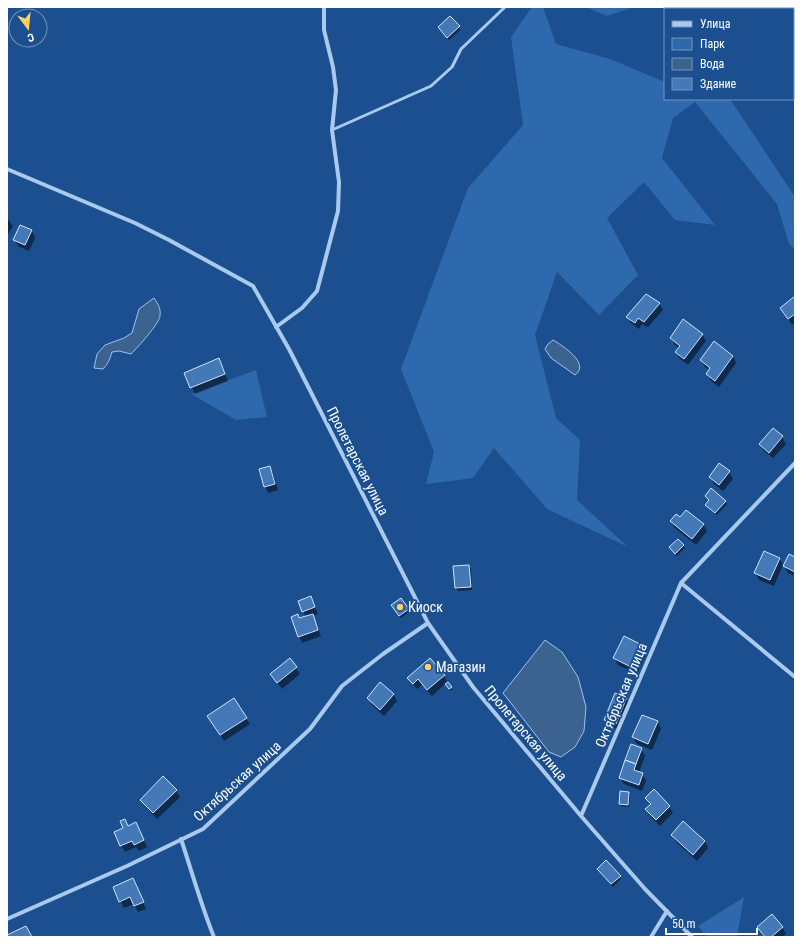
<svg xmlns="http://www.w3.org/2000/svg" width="802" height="944" font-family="'Roboto Condensed',sans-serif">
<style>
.green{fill:#2e69ad}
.water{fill:#3c6290;stroke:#9cc4f0}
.shadow{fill:#0007}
.building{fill:#4478b7;stroke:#cfe3fa}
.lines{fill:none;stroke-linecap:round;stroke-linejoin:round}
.service{stroke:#a9c9ee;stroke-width:3}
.minor{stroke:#a9c9ee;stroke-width:4}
.poi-dot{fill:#ffd166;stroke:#1b4f8f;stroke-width:1.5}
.labels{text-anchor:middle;stroke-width:3.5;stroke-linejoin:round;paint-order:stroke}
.street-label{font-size:14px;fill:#fff;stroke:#1b4f8f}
.poi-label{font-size:14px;fill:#fff;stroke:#1b4f8f;text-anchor:start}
</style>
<rect width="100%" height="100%" fill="#1b4f8f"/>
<!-- green -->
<path class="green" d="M 532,7 L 543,7 L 556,44 L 610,59 L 665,82 L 665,99 L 730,99 L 795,197 L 795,249 L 789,244 L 777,204 L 695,102 L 673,118 L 662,158 L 715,225 L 675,220 L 644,182 L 607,218 L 638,275 L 599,315 L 557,272 L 535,335 L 556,418 L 580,440 L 577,500 L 628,547 L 547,509 L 494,448 L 473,478 L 426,484 L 434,452 L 401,369 L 468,188 L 523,125 L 511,37 Z
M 585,7 L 634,7 L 607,16 Z
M 723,7 L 779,7 L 778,9 L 722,9 Z
M 256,370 L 267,417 L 236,420 L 191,394 Z
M 744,897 L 737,937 L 707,937 L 698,926 Z"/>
<!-- water -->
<path class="water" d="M 154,298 C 158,304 161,308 160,316 C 159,324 138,347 131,354 L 119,351 L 112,352 C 110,359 108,364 103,369 L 94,368 L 97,354 L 105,345 L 124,338 L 132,333 L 139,309 Z
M 553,340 C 562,345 591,364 575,375 L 551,358 L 545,349 L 548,344 Z
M 545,640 L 562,652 L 578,677 L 586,707 L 584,731 L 575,747 L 561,757 L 549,752 L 503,693 Z"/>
<!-- shadow -->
<path class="shadow" d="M 459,27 L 460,30 L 449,40 L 439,28 Z
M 7,218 L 13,226 L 7,236 Z
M 21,226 L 32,231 L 35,238 L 29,251 L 18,246 L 14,239 Z
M 795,298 L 795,323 L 792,325 L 781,308 Z
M 659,303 L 663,310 L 648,327 L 642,324 L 639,329 L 631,323 L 628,317 Z
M 702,334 L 706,341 L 688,365 L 680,359 L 676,352 L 679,348 L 675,345 L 671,338 Z
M 733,356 L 736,363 L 719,387 L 711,381 L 707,374 L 710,370 L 705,367 L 701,360 Z
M 222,366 L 228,381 L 195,394 L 185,374 Z
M 773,429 L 782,437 L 786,444 L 773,458 L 764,451 L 760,444 Z
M 720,465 L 729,472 L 733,479 L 723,491 L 714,484 L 710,477 Z
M 270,467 L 273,473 L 278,490 L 268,493 L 265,486 Z
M 706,496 L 725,501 L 727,504 L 717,515 L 708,508 L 706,505 L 710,501 Z
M 680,519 L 703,524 L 707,531 L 696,545 L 675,528 L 671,522 Z
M 678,540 L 685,548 L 677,556 L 672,550 Z
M 764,552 L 780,559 L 783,565 L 774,586 L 759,580 L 755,573 Z
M 795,558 L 795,576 L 788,573 L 784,566 Z
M 469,566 L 471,569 L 472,590 L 458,591 L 456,588 Z
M 311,597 L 318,614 L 313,616 L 321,636 L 302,643 L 299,636 L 306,617 L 299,602 Z
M 394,608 L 408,609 L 409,612 L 401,618 Z
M 644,647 L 647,653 L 637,674 L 618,665 L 614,658 Z
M 290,660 L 300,674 L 282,689 L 271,675 Z
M 444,676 L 452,690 L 451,691 L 446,683 L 432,696 L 422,685 L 417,689 L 409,678 Z
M 380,683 L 394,695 L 397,701 L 384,716 L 372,705 L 369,698 Z
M 626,698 L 630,705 L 620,730 L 609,726 L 605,720 Z
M 643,716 L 658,722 L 661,729 L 652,750 L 637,744 L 633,737 Z
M 246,718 L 250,724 L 224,741 L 212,722 Z
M 641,749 L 645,756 L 639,773 L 642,774 L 646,781 L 642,791 L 624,784 L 620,777 Z
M 176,791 L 180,797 L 157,819 L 145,806 L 141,800 Z
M 628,793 L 630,796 L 629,807 L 621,806 L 620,804 Z
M 647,798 L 669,807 L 673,813 L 660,826 L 650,816 L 647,809 L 651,805 Z
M 125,820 L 129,827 L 139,830 L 147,847 L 139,851 L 136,847 L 125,852 L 121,845 Z
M 672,835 L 705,841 L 708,848 L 697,861 L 676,842 Z
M 600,872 L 620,876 L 621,879 L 613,887 Z
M 136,886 L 146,909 L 138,912 L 134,904 L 124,908 L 114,888 Z
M 758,927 L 782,927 L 786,934 L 782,937 L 764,937 Z"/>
<!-- building -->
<path class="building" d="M 450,16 L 460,26 L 447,38 L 438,27 Z
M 20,225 L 32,230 L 25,245 L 13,240 Z
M 646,294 L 660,303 L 644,322 L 638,318 L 635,323 L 626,317 Z
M 795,296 L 795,314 L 788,319 L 780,308 Z
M 683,319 L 703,334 L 684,359 L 675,352 L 680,346 L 670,338 Z
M 714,341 L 733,356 L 715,381 L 706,374 L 710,368 L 700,360 Z
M 219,358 L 225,374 L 190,388 L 184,373 Z
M 773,428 L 783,436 L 769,453 L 759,444 Z
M 719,463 L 730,471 L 719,485 L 709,477 Z
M 270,466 L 275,484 L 264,487 L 259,469 Z
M 711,488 L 726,501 L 715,513 L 705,505 L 709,500 L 705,496 Z
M 686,510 L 704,524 L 692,539 L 670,521 L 676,514 L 680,517 Z
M 678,539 L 684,545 L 675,554 L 669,547 Z
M 764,551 L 780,558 L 770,580 L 754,573 Z
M 789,554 L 795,557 L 795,572 L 783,566 Z
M 469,565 L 471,587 L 455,588 L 453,566 Z
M 311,596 L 315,607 L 302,612 L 298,601 Z
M 401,598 L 409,609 L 399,616 L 391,605 Z
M 298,614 L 299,618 L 313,614 L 318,630 L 298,637 L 291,617 Z
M 624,636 L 644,646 L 633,668 L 613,658 Z
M 290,658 L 297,667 L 277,683 L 270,674 Z
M 430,658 L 445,675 L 427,690 L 418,679 L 413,684 L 407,678 Z
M 380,682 L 394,694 L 380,710 L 367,698 Z
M 448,682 L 452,687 L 449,689 L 445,684 Z
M 615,693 L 627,697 L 616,724 L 604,720 Z
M 234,698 L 247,718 L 220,735 L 207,716 Z
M 642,715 L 658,721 L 648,744 L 632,737 Z
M 631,744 L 642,748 L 636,764 L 625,760 Z
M 625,760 L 636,764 L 634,770 L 643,773 L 639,785 L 619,778 Z
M 163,776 L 177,790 L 153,813 L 140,800 Z
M 654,789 L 670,806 L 656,820 L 645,809 L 651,804 L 645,798 Z
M 620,791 L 629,792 L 628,805 L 619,804 Z
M 125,819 L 128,826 L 136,822 L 144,840 L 134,845 L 132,841 L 120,846 L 114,832 L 123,828 L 120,821 Z
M 683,821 L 705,841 L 693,855 L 671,835 Z
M 606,860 L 621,876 L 611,884 L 597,869 Z
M 133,878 L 144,902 L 134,906 L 130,897 L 119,902 L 113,887 Z
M 772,914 L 783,927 L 771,937 L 765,937 L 757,927 Z
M 26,926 L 32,937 L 7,937 L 7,935 Z"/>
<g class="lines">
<!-- service -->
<path class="service" d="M 332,130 L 431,86 L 452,67 L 461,49 L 505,7"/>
<!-- minor -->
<path class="minor" d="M 7,169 L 135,223 L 169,240 L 253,286 L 289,349 L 428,623 L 473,687 L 581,816 L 645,889 L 692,937
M 276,327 L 302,308 L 317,291 L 338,211 L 339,182 L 332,130 L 336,90 L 333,67 L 324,30 L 324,7
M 681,583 L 795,677
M 581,816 L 681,583 L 795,463
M 181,839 C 192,872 201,905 214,937
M 7,919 L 127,866 L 203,829 L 310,729 L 342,686 L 383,654 L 428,623
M 651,937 L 667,911"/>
</g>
<!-- markers -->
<g class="poi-dot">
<circle cx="400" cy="607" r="4"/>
<circle cx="428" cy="667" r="4"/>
</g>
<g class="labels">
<!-- street labels -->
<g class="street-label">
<text transform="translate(358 461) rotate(63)" y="5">Пролетарская улица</text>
<text transform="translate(621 695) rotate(-67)" y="5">Октябрьская улица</text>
<text transform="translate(526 733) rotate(50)" y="5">Пролетарская улица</text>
<text transform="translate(237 781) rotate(-42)" y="5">Октябрьская улица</text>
</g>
<!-- poi labels -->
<g class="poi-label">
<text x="408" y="612">Киоск</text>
<text x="436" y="672">Магазин</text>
</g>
</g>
<!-- border -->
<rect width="802" height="944" fill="none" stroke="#ffffff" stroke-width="16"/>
<!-- legend -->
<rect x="664" y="8" width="130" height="92" fill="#1b4f8f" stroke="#7695bc"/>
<rect x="672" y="21" width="20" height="6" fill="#a9c9ee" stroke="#7695bc"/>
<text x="700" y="28" font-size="12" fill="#ffffff">Улица</text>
<rect x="672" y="38" width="20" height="12" fill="#2e69ad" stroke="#7695bc"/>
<text x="700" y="48" font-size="12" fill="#ffffff">Парк</text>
<rect x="672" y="58" width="20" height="12" fill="#3c6290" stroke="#7695bc"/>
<text x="700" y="68" font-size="12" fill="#ffffff">Вода</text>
<rect x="672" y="78" width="20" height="12" fill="#4478b7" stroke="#7695bc"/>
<text x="700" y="88" font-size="12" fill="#ffffff">Здание</text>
<!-- north arrow -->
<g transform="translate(28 28) rotate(164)"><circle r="19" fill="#1b4f8f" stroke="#7695bc"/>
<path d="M0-3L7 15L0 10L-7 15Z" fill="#ffd166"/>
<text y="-6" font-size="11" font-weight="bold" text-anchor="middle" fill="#ffffff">С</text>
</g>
<!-- scale -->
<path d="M666 928v6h91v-6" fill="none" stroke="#ffffff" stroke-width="2"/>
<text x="672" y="928" font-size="12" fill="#ffffff" stroke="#1b4f8f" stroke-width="3" paint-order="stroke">50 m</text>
</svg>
